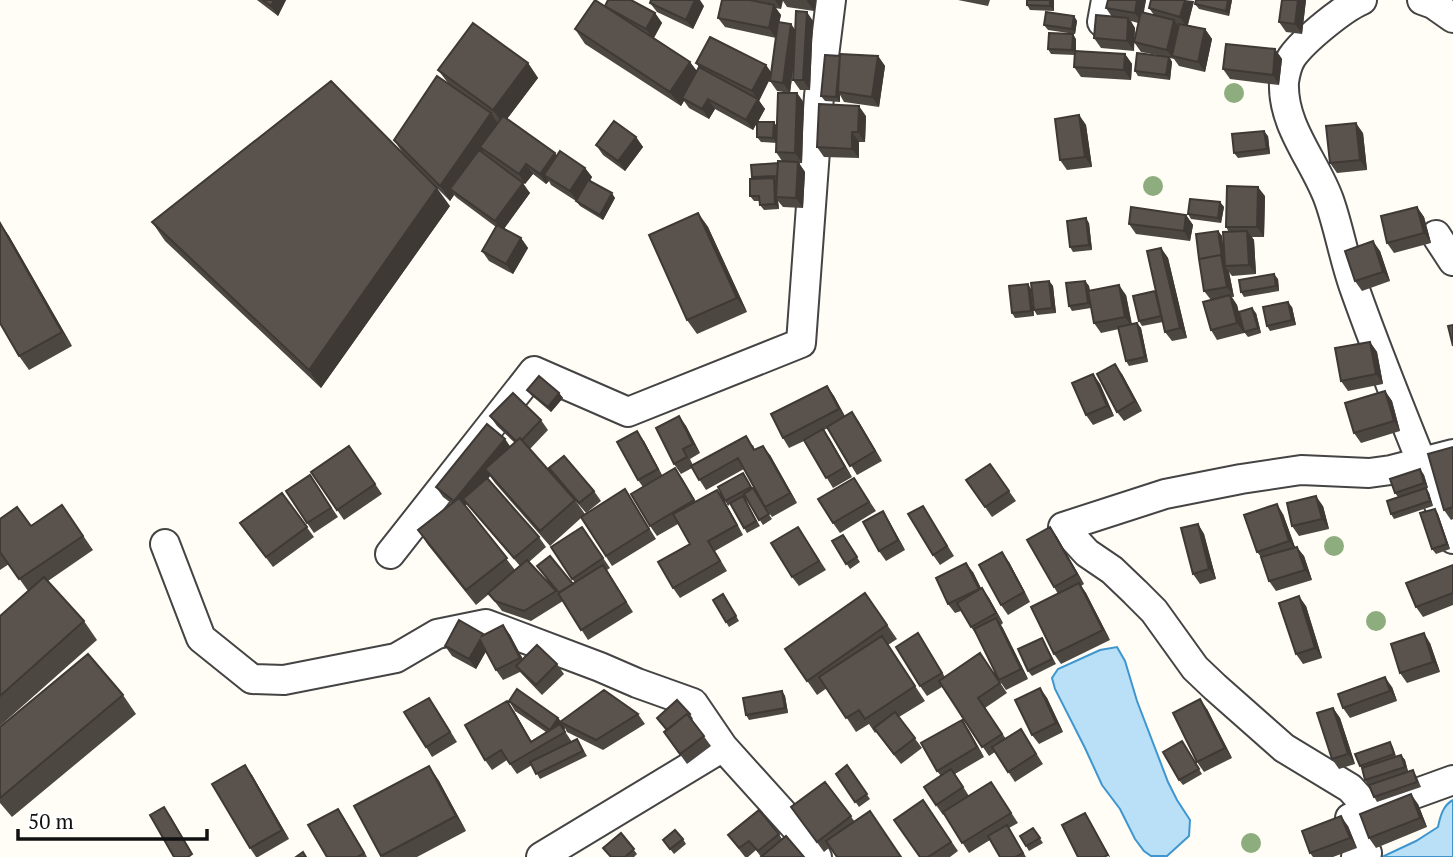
<svg xmlns="http://www.w3.org/2000/svg" width="1453" height="857" font-family="'PT Serif',serif">
<style>
.water{fill:#b9e0f7;stroke:#3f96cf;stroke-width:2}
.lines{fill:none;stroke-linecap:round;stroke-linejoin:round}
.minor-casing{stroke:#444;stroke-width:32}
.minor{stroke:#fff;stroke-width:28}
.tree{fill:#8dad7f}
.wall{fill:#4d4742;fill-rule:evenodd}
.shaded-wall{fill:#3f3936}
.building{fill:#5a524d;stroke:#3f3936;stroke-width:2}
</style>
<rect width="100%" height="100%" fill="#fffdf5"/>
<!-- water -->
<path class="water" d="M 1117,647 L 1125,661 L 1137,701 L 1168,782 L 1177,800 L 1190,820 L 1189,836 L 1167,856 L 1151,856 L 1144,851 L 1135,839 L 1120,809 L 1102,785 L 1085,748 L 1055,689 L 1052,678 L 1058,669 L 1100,650 Z
M 1453,800 L 1453,857 L 1382,857 L 1416,841 L 1438,827 C 1440,817 1443,805 1453,800 Z"/>
<g class="lines">
<defs>
<path id="minor" d="M 1362,0 C 1343,8 1304,40 1292,57 C 1288,63 1285,75 1284,82 C 1282,126 1315,161 1329,200 C 1339,228 1344,259 1354,287 C 1384,372 1419,456 1453,539
M 1422,0 L 1433,4 L 1453,18
M 1102,22 L 1106,0
M 1436,235 L 1453,261
M 1453,454 L 1391,470 L 1369,473 L 1301,470 L 1241,479 L 1165,494 L 1063,527 L 1087,553 L 1112,570 L 1135,592 L 1154,611 L 1195,668 L 1215,687 L 1284,748 L 1350,788 L 1370,810 L 1453,780
M 165,544 L 201,638 L 252,679 L 284,680 L 396,658 L 437,634 L 486,624 L 600,667 L 637,683 L 693,703 L 723,747 L 806,839 L 817,857
M 390,554 L 534,371 L 628,412 L 801,343 L 819,96 L 831,0
M 541,857 L 723,747
M 1356,857 L 1367,853 L 1350,818 L 1370,810"/>
</defs>
<!-- minor casing -->
<use href="#minor" class="minor-casing"/>
<!-- minor -->
<use href="#minor" class="minor"/>
</g>
<!-- trees -->
<g class="tree">
<circle cx="1234" cy="93" r="10"/>
<circle cx="1153" cy="186" r="10"/>
<circle cx="1334" cy="546" r="10"/>
<circle cx="1376" cy="621" r="10"/>
<circle cx="1251" cy="843" r="10"/>
</g>
<!-- wall -->
<path class="wall" d="M 257,0 L 286,0 L 278,16 Z
M 753,0 L 816,0 L 814,11 L 787,7 L 783,1 L 781,9 L 775,8 L 781,15 L 779,22 L 791,24 L 795,30 L 813,21 L 810,90 L 800,90 L 793,80 L 793,68 L 790,93 L 777,91 L 770,81 L 770,79 L 759,101 L 765,109 L 758,122 L 774,122 L 777,127 L 797,93 L 804,103 L 802,163 L 799,163 L 805,172 L 803,208 L 783,207 L 778,201 L 779,209 L 764,210 L 760,205 L 760,201 L 754,201 L 750,196 L 753,179 L 752,177 L 782,161 L 776,152 L 777,143 L 761,142 L 757,137 L 757,122 L 753,130 L 715,109 L 709,119 L 689,108 L 684,101 L 681,106 L 585,44 L 575,29 L 605,6 L 655,13 L 662,23 L 654,38 L 690,62 L 697,71 L 699,67 L 696,63 L 766,65 L 771,72 L 776,38 L 725,27 L 718,18 L 754,1 Z
M 958,0 L 990,0 L 988,6 Z
M 1054,0 L 1054,11 L 1030,10 L 1027,5 Z
M 1108,0 L 1146,0 L 1143,13 L 1154,15 L 1149,8 L 1194,1 L 1188,25 L 1205,29 L 1212,39 L 1205,72 L 1179,66 L 1174,59 L 1170,58 L 1172,62 L 1170,80 L 1138,76 L 1135,71 L 1157,55 L 1141,52 L 1134,42 L 1134,51 L 1101,48 L 1094,38 L 1112,17 L 1106,8 ZM 1131,21 L 1138,23 L 1134,41 L 1135,28 Z
M 1232,0 L 1229,16 L 1199,9 L 1195,4 Z
M 1282,0 L 1306,0 L 1302,34 L 1286,32 L 1279,22 Z
M 650,3 L 704,6 L 693,29 L 657,12 Z
M 1074,16 L 1077,21 L 1075,34 L 1048,30 L 1044,25 Z
M 1076,39 L 1076,51 L 1125,54 L 1132,64 L 1131,80 L 1081,77 L 1074,67 L 1075,55 L 1051,54 L 1048,49 Z
M 1275,49 L 1282,59 L 1279,85 L 1230,79 L 1223,69 Z
M 840,56 L 878,56 L 885,66 L 879,107 L 844,102 L 840,95 L 840,102 L 825,101 L 821,96 Z
M 528,63 L 538,78 L 507,119 L 557,156 L 585,168 L 592,177 L 590,181 L 615,198 L 603,220 L 580,206 L 576,201 L 551,185 L 549,181 L 546,184 L 533,174 L 525,184 L 510,173 L 530,193 L 504,229 L 521,238 L 528,248 L 513,274 L 489,261 L 482,251 L 496,227 L 457,198 L 454,195 L 450,201 L 404,155 L 394,140 L 448,83 L 438,70 Z
M 1079,115 L 1086,125 L 1092,167 L 1067,170 L 1060,160 Z
M 866,116 L 865,142 L 859,142 L 859,158 L 824,157 L 817,147 Z
M 1363,133 L 1367,170 L 1337,173 L 1330,163 Z
M 1268,136 L 1270,154 L 1238,158 L 1234,153 Z
M 636,137 L 643,147 L 625,171 L 603,155 L 596,145 Z
M 1265,196 L 1264,237 L 1252,237 L 1254,240 L 1256,274 L 1232,276 L 1229,272 L 1234,297 L 1232,297 L 1237,305 L 1244,333 L 1217,340 L 1211,330 L 1211,300 L 1204,291 L 1218,231 L 1222,236 L 1225,258 L 1229,232 L 1226,227 Z
M 1220,202 L 1224,207 L 1221,223 L 1191,219 L 1188,214 Z
M 450,206 L 321,388 L 165,241 L 152,222 Z
M 1417,207 L 1424,217 L 1431,243 L 1394,253 L 1387,243 Z
M 698,213 L 708,227 L 747,312 L 697,334 L 687,320 Z
M 1186,215 L 1193,225 L 1190,241 L 1136,234 L 1129,224 Z
M 0,223 L 9,236 L 72,346 L 29,370 L 19,356 Z
M 1089,223 L 1092,250 L 1073,252 L 1070,247 Z
M 1161,248 L 1168,258 L 1187,338 L 1172,341 L 1165,332 L 1163,322 L 1142,326 L 1139,321 L 1155,291 Z
M 1380,251 L 1390,281 L 1362,291 L 1355,281 Z
M 1278,279 L 1279,291 L 1244,297 L 1241,292 Z
M 1049,281 L 1053,286 L 1056,313 L 1037,315 L 1034,310 Z
M 1085,281 L 1089,286 L 1090,291 L 1126,295 L 1132,324 L 1137,323 L 1141,328 L 1148,362 L 1129,366 L 1126,361 L 1119,329 L 1101,333 L 1094,323 L 1091,308 L 1072,311 L 1069,306 Z
M 1031,289 L 1034,316 L 1015,318 L 1012,313 Z
M 1292,307 L 1296,325 L 1270,331 L 1267,326 Z
M 1256,313 L 1261,333 L 1248,337 L 1244,332 Z
M 1370,342 L 1377,352 L 1383,384 L 1348,391 L 1341,381 Z
M 1093,374 L 1100,384 L 1114,416 L 1093,425 L 1086,415 Z
M 1122,374 L 1142,411 L 1124,421 L 1117,412 Z
M 827,386 L 834,396 L 845,416 L 852,412 L 882,461 L 857,475 L 828,428 L 824,430 L 852,477 L 833,488 L 804,441 L 789,448 L 783,438 Z
M 527,390 L 559,393 L 563,398 L 551,412 L 531,395 Z
M 1385,391 L 1392,401 L 1400,431 L 1361,443 L 1354,433 Z
M 490,416 L 541,420 L 548,430 L 530,449 L 575,500 L 549,468 L 594,491 L 601,501 L 586,513 L 575,500 L 585,514 L 625,489 L 656,539 L 612,566 L 581,518 L 550,546 L 495,483 L 490,476 L 488,479 L 539,537 L 546,547 L 529,562 L 556,591 L 563,601 L 575,583 L 551,547 L 582,527 L 610,568 L 607,570 L 633,612 L 588,640 L 563,601 L 531,621 L 502,611 L 489,594 L 476,605 L 428,545 L 418,530 L 451,503 L 443,497 L 436,487 L 505,439 L 510,447 L 515,443 L 497,426 ZM 467,504 L 520,566 L 515,570 L 465,506 Z
M 679,416 L 686,426 L 700,453 L 690,459 L 693,465 L 753,445 L 755,450 L 770,455 L 797,503 L 772,517 L 765,507 L 744,469 L 706,490 L 692,468 L 681,474 L 674,464 Z
M 644,441 L 662,475 L 682,478 L 696,502 L 717,490 L 724,500 L 743,535 L 715,551 L 727,571 L 680,598 L 673,588 L 690,544 L 678,524 L 657,536 L 650,526 L 643,487 L 638,480 Z
M 349,446 L 382,494 L 344,520 L 311,472 Z
M 1453,447 L 1453,519 L 1451,520 L 1444,510 Z
M 990,464 L 1016,501 L 992,517 L 966,480 Z
M 1420,469 L 1424,475 L 1428,488 L 1426,488 L 1429,493 L 1433,506 L 1394,519 L 1391,514 L 1398,497 L 1395,493 Z
M 310,475 L 338,517 L 314,533 L 307,523 Z
M 854,478 L 876,511 L 840,533 L 833,523 Z
M 747,479 L 752,489 L 772,519 L 763,525 L 745,497 L 744,498 L 760,526 L 747,533 L 730,504 L 728,506 L 725,501 Z
M 282,493 L 314,537 L 273,567 L 240,523 Z
M 62,505 L 93,550 L 48,581 L 84,621 L 97,640 L 0,726 L 0,616 L 28,591 L 9,564 L 0,570 L 0,519 L 31,526 Z
M 923,506 L 954,556 L 940,565 L 933,555 Z
M 1323,506 L 1329,529 L 1299,536 L 1292,526 Z
M 1435,509 L 1438,514 L 1450,549 L 1436,554 L 1432,549 Z
M 1283,514 L 1295,547 L 1304,556 L 1312,580 L 1276,591 L 1269,581 L 1261,557 L 1257,552 Z
M 889,521 L 905,550 L 886,561 L 879,551 Z
M 1198,524 L 1204,534 L 1216,579 L 1200,584 L 1193,574 Z
M 798,527 L 826,570 L 799,586 L 792,577 Z
M 1050,527 L 1057,537 L 1084,584 L 1081,586 L 1086,593 L 1110,640 L 1061,664 L 1054,654 L 1058,594 L 1054,587 Z
M 843,535 L 860,562 L 850,569 L 832,541 Z
M 1009,562 L 1030,602 L 1008,615 L 1001,605 Z
M 1453,565 L 1453,605 L 1423,617 L 1416,607 Z
M 973,572 L 981,589 L 982,588 L 989,598 L 1003,623 L 1001,625 L 1028,679 L 1006,690 L 999,680 L 978,637 L 971,627 L 961,611 L 955,613 L 948,604 Z
M 865,593 L 897,639 L 888,645 L 925,701 L 899,717 L 922,748 L 901,764 L 876,732 L 875,733 L 869,724 L 856,732 L 827,688 L 817,695 L 785,649 Z
M 723,594 L 739,621 L 729,627 L 726,622 Z
M 1306,606 L 1322,658 L 1303,664 L 1296,654 Z
M 503,625 L 510,635 L 523,659 L 557,664 L 564,674 L 542,695 L 520,672 L 503,680 L 496,670 L 486,651 L 476,669 L 452,656 L 445,646 L 483,634 L 484,635 Z
M 918,633 L 945,677 L 980,653 L 1007,693 L 985,708 L 1006,739 L 1021,729 L 1043,764 L 1015,782 L 995,752 L 989,756 L 942,687 L 927,696 L 920,686 Z
M 1042,638 L 1056,664 L 1032,676 L 1028,671 Z
M 1430,643 L 1440,672 L 1407,683 L 1400,673 Z
M 1392,687 L 1397,701 L 1350,718 L 1343,708 Z
M 1040,688 L 1047,698 L 1063,732 L 1039,744 L 1032,735 Z
M 782,691 L 785,696 L 788,713 L 749,720 L 746,715 Z
M 123,695 L 136,714 L 12,817 L 0,803 L 0,727 Z
M 509,701 L 558,718 L 561,721 L 638,714 L 645,724 L 603,750 L 567,732 L 565,728 L 564,730 L 572,742 L 580,744 L 587,756 L 540,779 L 532,765 L 517,774 L 507,760 L 492,770 L 485,760 L 514,711 L 531,741 L 546,732 L 515,711 Z
M 436,708 L 457,742 L 432,757 L 426,747 Z
M 1333,708 L 1340,718 L 1355,764 L 1339,769 L 1332,759 Z
M 1207,709 L 1232,758 L 1204,772 L 1197,762 Z
M 690,714 L 693,719 L 692,720 L 711,746 L 687,764 L 664,732 L 667,730 L 657,718 Z
M 962,720 L 984,757 L 955,774 L 969,796 L 991,782 L 1018,823 L 1009,828 L 1026,857 L 1000,857 L 990,840 L 969,853 L 944,814 L 943,815 L 936,805 L 941,776 L 937,771 Z
M 1182,741 L 1202,774 L 1183,785 L 1179,780 Z
M 1390,742 L 1393,747 L 1396,756 L 1401,755 L 1405,760 L 1408,771 L 1416,775 L 1421,787 L 1377,802 L 1365,780 L 1362,769 L 1360,766 Z
M 847,765 L 870,799 L 859,807 L 836,774 Z
M 429,766 L 439,781 L 466,831 L 417,857 L 382,857 L 354,806 Z
M 252,775 L 289,839 L 258,857 L 256,857 L 250,848 Z
M 825,782 L 855,822 L 830,847 L 824,852 L 791,807 Z
M 923,800 L 958,851 L 950,857 L 920,857 Z
M 1418,804 L 1427,827 L 1376,848 L 1369,838 Z
M 338,809 L 344,818 L 367,857 L 327,857 Z
M 1348,826 L 1357,848 L 1333,857 L 1313,857 L 1310,853 Z
M 1033,828 L 1043,843 L 1029,851 L 1020,836 Z
M 621,833 L 637,854 L 634,857 L 610,857 Z
M 779,834 L 782,839 L 761,857 L 756,850 L 748,857 L 745,857 L 728,835 Z
M 683,839 L 686,844 L 674,854 L 663,840 Z"/>
<!-- shaded-wall -->
<path class="shaded-wall" d="M 274,0 L 286,0 L 278,16 L 271,6 Z
M 695,0 L 700,0 L 704,6 L 693,29 L 686,20 Z
M 775,0 L 782,0 L 781,9 Z
M 807,0 L 816,0 L 814,11 L 807,1 Z
M 1050,0 L 1054,0 L 1054,11 L 1050,6 Z
M 1137,0 L 1146,0 L 1142,23 L 1135,13 Z
M 1185,0 L 1194,1 L 1187,27 L 1180,17 Z
M 1228,0 L 1232,0 L 1229,16 L 1226,11 Z
M 1298,0 L 1306,0 L 1302,34 L 1295,24 Z
M 774,5 L 781,15 L 776,38 L 769,28 Z
M 807,12 L 813,21 L 810,90 L 803,80 Z
M 655,13 L 662,23 L 653,39 L 646,29 Z
M 1074,16 L 1077,21 L 1075,34 L 1072,29 Z
M 1128,18 L 1135,28 L 1134,51 L 1127,41 Z
M 1174,20 L 1181,30 L 1172,57 L 1167,50 Z
M 791,24 L 798,34 L 790,93 L 783,83 Z
M 1205,29 L 1212,39 L 1205,72 L 1198,62 Z
M 1073,34 L 1076,39 L 1076,55 L 1072,50 Z
M 1275,49 L 1282,59 L 1279,85 L 1273,75 Z
M 1125,54 L 1132,64 L 1131,80 L 1124,70 Z
M 840,56 L 838,92 L 840,95 L 840,102 L 836,97 Z
M 878,56 L 885,66 L 879,107 L 872,97 Z
M 1169,57 L 1172,62 L 1170,80 L 1166,75 Z
M 690,62 L 700,76 L 682,98 L 684,101 L 681,106 L 670,92 Z
M 528,63 L 538,78 L 503,124 L 493,110 Z
M 766,65 L 772,74 L 759,101 L 752,91 Z
M 797,93 L 804,103 L 802,163 L 795,153 Z
M 708,99 L 715,109 L 709,119 L 702,109 Z
M 758,99 L 765,109 L 753,130 L 746,120 Z
M 859,106 L 866,116 L 865,142 L 858,132 Z
M 491,113 L 501,128 L 480,147 L 484,152 L 456,193 L 450,189 L 454,195 L 450,201 L 440,186 Z
M 1079,115 L 1086,125 L 1092,167 L 1085,157 Z
M 774,122 L 777,127 L 777,143 L 773,138 Z
M 1356,123 L 1363,133 L 1367,170 L 1360,160 Z
M 1264,131 L 1268,136 L 1270,154 L 1267,149 Z
M 852,132 L 859,142 L 859,158 L 852,149 Z
M 636,137 L 643,147 L 625,171 L 618,161 Z
M 555,153 L 562,163 L 544,175 L 549,181 L 546,184 L 540,174 Z
M 798,162 L 805,172 L 803,208 L 796,198 Z
M 526,164 L 533,174 L 525,184 L 519,174 Z
M 585,168 L 592,177 L 577,201 L 570,191 Z
M 774,178 L 778,183 L 776,197 L 778,201 L 779,209 L 775,204 Z
M 523,183 L 530,193 L 502,231 L 495,221 Z
M 1258,187 L 1265,196 L 1264,237 L 1257,227 Z
M 437,188 L 450,206 L 321,388 L 309,370 Z
M 612,193 L 615,198 L 603,220 L 600,215 Z
M 1220,202 L 1224,207 L 1221,223 L 1218,218 Z
M 1417,207 L 1424,217 L 1431,243 L 1424,233 Z
M 698,213 L 708,227 L 747,312 L 737,298 Z
M 1186,215 L 1193,225 L 1190,241 L 1184,231 Z
M 1086,218 L 1089,223 L 1092,250 L 1089,245 Z
M 0,223 L 9,236 L 72,346 L 62,332 Z
M 1218,231 L 1222,236 L 1225,266 L 1229,272 L 1234,297 L 1227,287 L 1221,255 Z
M 1247,231 L 1254,240 L 1256,274 L 1249,265 Z
M 521,238 L 528,248 L 513,274 L 506,264 Z
M 1373,241 L 1380,251 L 1390,281 L 1383,272 Z
M 1161,248 L 1168,258 L 1187,338 L 1180,328 Z
M 1274,274 L 1278,279 L 1279,291 L 1276,286 Z
M 1049,281 L 1053,286 L 1056,313 L 1052,308 Z
M 1085,281 L 1089,286 L 1092,308 L 1088,303 Z
M 1028,284 L 1031,289 L 1034,316 L 1031,311 Z
M 1119,285 L 1126,295 L 1132,327 L 1125,317 Z
M 1230,295 L 1237,305 L 1244,333 L 1237,323 Z
M 1288,302 L 1292,307 L 1296,325 L 1292,320 Z
M 1252,308 L 1256,313 L 1261,333 L 1258,328 Z
M 1137,323 L 1141,328 L 1148,362 L 1145,357 Z
M 1370,342 L 1377,352 L 1383,384 L 1376,374 Z
M 1115,364 L 1122,374 L 1142,411 L 1135,401 Z
M 1093,374 L 1100,384 L 1114,416 L 1107,406 Z
M 827,386 L 834,396 L 846,419 L 839,409 Z
M 1385,391 L 1392,401 L 1400,431 L 1394,421 Z
M 559,393 L 563,398 L 551,412 L 548,407 Z
M 852,412 L 859,422 L 882,461 L 875,451 Z
M 679,416 L 686,426 L 700,453 L 693,444 Z
M 823,429 L 830,439 L 852,477 L 845,467 Z
M 637,431 L 644,441 L 664,479 L 658,469 Z
M 505,439 L 512,449 L 485,469 L 490,476 L 467,503 L 463,499 L 467,504 L 461,511 L 454,501 Z
M 763,446 L 770,455 L 797,503 L 790,493 Z
M 1420,469 L 1424,475 L 1428,488 L 1424,483 Z
M 1426,488 L 1429,493 L 1433,506 L 1430,501 Z
M 717,490 L 724,500 L 743,535 L 737,525 Z
M 1316,496 L 1323,506 L 1329,529 L 1322,519 Z
M 1277,504 L 1283,514 L 1296,550 L 1289,541 Z
M 1435,509 L 1438,514 L 1450,549 L 1447,544 Z
M 883,511 L 889,521 L 905,550 L 898,540 Z
M 1198,524 L 1204,534 L 1216,579 L 1209,569 Z
M 1050,527 L 1057,537 L 1084,584 L 1077,574 Z
M 1297,547 L 1304,556 L 1312,580 L 1305,570 Z
M 1002,552 L 1009,562 L 1030,602 L 1024,592 Z
M 966,563 L 973,572 L 986,598 L 979,589 Z
M 1079,583 L 1086,593 L 1110,640 L 1103,630 Z
M 982,588 L 989,598 L 1003,623 L 996,613 Z
M 1299,596 L 1306,606 L 1322,658 L 1315,648 Z
M 996,618 L 1003,628 L 1028,679 L 1021,669 Z
M 503,625 L 510,635 L 527,668 L 520,658 Z
M 1424,633 L 1430,643 L 1440,672 L 1433,662 Z
M 480,640 L 487,650 L 476,669 L 469,659 Z
M 1385,677 L 1392,687 L 1397,701 L 1390,691 Z
M 1040,688 L 1047,698 L 1063,732 L 1056,723 Z
M 782,691 L 785,696 L 788,713 L 785,708 Z
M 1200,699 L 1207,709 L 1232,758 L 1225,748 Z
M 507,701 L 514,711 L 537,751 L 531,742 Z
M 1333,708 L 1340,718 L 1355,764 L 1348,754 Z
M 558,718 L 565,728 L 564,730 L 572,742 L 564,730 L 550,730 Z
M 962,720 L 969,730 L 984,757 L 977,747 Z
M 1401,755 L 1405,760 L 1408,772 L 1405,767 Z
M 245,765 L 252,775 L 289,839 L 282,830 Z
M 429,766 L 439,781 L 466,831 L 456,816 Z
M 1411,794 L 1418,804 L 1427,827 L 1420,818 Z
M 164,807 L 171,817 L 194,857 Z
M 338,809 L 344,818 L 367,857 L 364,853 Z
M 1085,813 L 1091,823 L 1110,857 L 1109,857 Z
M 1341,816 L 1348,826 L 1357,848 L 1350,838 Z"/>
<!-- building -->
<path class="building" d="M 263,0 L 274,0 L 271,6 Z
M 595,0 L 690,62 L 670,92 L 575,29 Z
M 608,0 L 631,0 L 655,13 L 646,29 L 605,6 Z
M 651,0 L 695,0 L 686,20 L 650,3 Z
M 722,0 L 750,0 L 774,5 L 769,28 L 718,18 Z
M 1027,0 L 1050,0 L 1050,6 L 1027,5 Z
M 1108,0 L 1137,0 L 1135,13 L 1106,8 Z
M 1151,0 L 1185,0 L 1180,17 L 1149,8 Z
M 1196,0 L 1228,0 L 1226,11 L 1195,4 Z
M 1282,0 L 1298,0 L 1295,24 L 1279,22 Z
M 796,11 L 807,12 L 803,80 L 793,80 Z
M 1046,12 L 1074,16 L 1072,29 L 1044,25 Z
M 1141,12 L 1174,20 L 1167,50 L 1134,42 Z
M 1096,15 L 1128,18 L 1127,41 L 1094,38 Z
M 778,22 L 791,24 L 783,83 L 770,81 Z
M 473,23 L 528,63 L 493,110 L 438,70 Z
M 1179,24 L 1205,29 L 1198,62 L 1172,56 Z
M 1049,33 L 1073,34 L 1072,50 L 1048,49 Z
M 710,37 L 766,65 L 752,91 L 696,63 Z
M 1226,44 L 1275,49 L 1273,75 L 1223,69 Z
M 1075,51 L 1125,54 L 1124,70 L 1074,67 Z
M 1137,53 L 1169,57 L 1166,75 L 1135,71 Z
M 840,54 L 878,56 L 872,97 L 838,92 Z
M 825,55 L 840,56 L 836,97 L 821,96 Z
M 699,67 L 758,99 L 746,120 L 708,99 L 702,109 L 682,98 Z
M 437,76 L 491,113 L 440,186 L 394,140 Z
M 331,81 L 437,188 L 309,370 L 152,222 Z
M 778,93 L 797,93 L 795,153 L 776,152 Z
M 819,104 L 859,106 L 858,132 L 852,132 L 852,149 L 817,147 Z
M 1079,115 L 1085,157 L 1060,160 L 1055,119 Z
M 503,116 L 555,153 L 540,174 L 526,164 L 519,174 L 480,147 Z
M 614,121 L 636,137 L 618,161 L 596,145 Z
M 757,122 L 774,122 L 773,138 L 757,137 Z
M 1356,123 L 1360,160 L 1330,163 L 1326,126 Z
M 1264,131 L 1267,149 L 1234,153 L 1232,134 Z
M 479,150 L 523,183 L 495,221 L 450,189 Z
M 560,151 L 585,168 L 570,191 L 544,175 Z
M 778,161 L 798,162 L 796,198 L 776,197 Z
M 778,163 L 777,176 L 752,177 L 751,165 Z
M 774,178 L 775,204 L 760,205 L 759,196 L 750,196 L 750,179 Z
M 588,180 L 612,193 L 600,215 L 576,201 Z
M 1227,186 L 1258,187 L 1257,227 L 1226,227 Z
M 1190,199 L 1220,202 L 1218,218 L 1188,214 Z
M 1131,207 L 1186,215 L 1184,231 L 1129,224 Z
M 1417,207 L 1424,233 L 1387,243 L 1381,216 Z
M 698,213 L 737,298 L 687,320 L 649,235 Z
M 1086,218 L 1089,245 L 1070,247 L 1067,221 Z
M 0,223 L 62,332 L 19,356 L 0,323 Z
M 497,225 L 521,238 L 506,264 L 482,251 Z
M 1218,231 L 1222,257 L 1221,255 L 1199,259 L 1196,234 Z
M 1247,231 L 1249,265 L 1225,266 L 1223,232 Z
M 1373,241 L 1383,272 L 1355,281 L 1345,251 Z
M 1161,248 L 1180,328 L 1165,332 L 1147,251 Z
M 1221,255 L 1227,287 L 1204,291 L 1199,259 Z
M 1274,274 L 1276,286 L 1241,292 L 1239,280 Z
M 1049,281 L 1052,308 L 1034,310 L 1031,283 Z
M 1085,281 L 1088,303 L 1069,306 L 1066,283 Z
M 1028,284 L 1031,311 L 1012,313 L 1009,286 Z
M 1119,285 L 1125,317 L 1094,323 L 1088,291 Z
M 1155,291 L 1161,316 L 1139,321 L 1133,296 Z
M 1230,295 L 1237,323 L 1211,330 L 1203,302 Z
M 1288,302 L 1292,320 L 1267,326 L 1263,307 Z
M 1252,308 L 1258,328 L 1244,332 L 1239,312 Z
M 1137,323 L 1145,357 L 1126,361 L 1118,327 Z
M 1453,325 L 1453,346 L 1448,326 Z
M 1370,342 L 1376,374 L 1341,381 L 1335,348 Z
M 1115,364 L 1135,401 L 1117,412 L 1097,374 Z
M 1093,374 L 1107,406 L 1086,415 L 1072,383 Z
M 539,376 L 559,393 L 548,407 L 527,390 Z
M 827,386 L 839,409 L 783,438 L 771,414 Z
M 1385,391 L 1394,421 L 1354,433 L 1345,403 Z
M 513,393 L 541,420 L 522,440 L 520,438 L 516,441 L 490,416 Z
M 852,412 L 875,451 L 850,466 L 827,427 Z
M 679,416 L 693,444 L 683,449 L 687,457 L 674,464 L 656,428 Z
M 487,424 L 505,439 L 454,501 L 436,487 Z
M 823,429 L 845,467 L 826,478 L 804,440 Z
M 637,431 L 658,469 L 638,480 L 617,442 Z
M 746,436 L 754,450 L 763,446 L 790,493 L 765,507 L 738,458 L 699,480 L 691,466 Z
M 520,438 L 575,500 L 540,531 L 485,469 Z
M 349,446 L 375,484 L 337,510 L 311,472 Z
M 1453,447 L 1453,507 L 1444,510 L 1428,454 Z
M 564,456 L 594,491 L 579,503 L 549,468 Z
M 990,464 L 1009,491 L 985,507 L 966,480 Z
M 675,468 L 694,500 L 650,526 L 631,494 Z
M 1420,469 L 1424,483 L 1395,493 L 1390,479 Z
M 743,473 L 751,487 L 725,501 L 718,487 Z
M 310,475 L 331,508 L 307,523 L 286,491 Z
M 487,478 L 539,537 L 514,558 L 463,499 Z
M 854,478 L 869,502 L 833,523 L 818,499 Z
M 753,488 L 769,514 L 759,520 L 744,494 Z
M 1426,488 L 1430,501 L 1391,514 L 1387,501 Z
M 625,489 L 649,529 L 606,556 L 581,517 Z
M 717,490 L 737,525 L 708,541 L 720,561 L 673,588 L 658,562 L 690,544 L 673,514 Z
M 282,493 L 307,527 L 266,557 L 240,523 Z
M 743,496 L 756,521 L 744,528 L 730,503 Z
M 1316,496 L 1322,519 L 1292,526 L 1287,503 Z
M 459,498 L 507,558 L 466,590 L 418,530 Z
M 1277,504 L 1289,541 L 1257,552 L 1244,515 Z
M 62,505 L 83,536 L 19,579 L 0,552 L 0,519 L 17,507 L 31,526 Z
M 923,506 L 947,546 L 933,555 L 908,514 Z
M 1435,509 L 1447,544 L 1432,549 L 1420,513 Z
M 883,511 L 898,540 L 879,551 L 863,522 Z
M 1198,524 L 1209,569 L 1193,574 L 1181,528 Z
M 582,527 L 603,558 L 572,579 L 551,547 Z
M 798,527 L 819,561 L 792,577 L 771,543 Z
M 1050,527 L 1077,574 L 1054,587 L 1027,540 Z
M 843,535 L 857,557 L 846,564 L 832,541 Z
M 1297,547 L 1305,570 L 1269,581 L 1261,557 Z
M 1002,552 L 1024,592 L 1001,605 L 979,565 Z
M 550,556 L 573,584 L 559,593 L 537,566 Z
M 527,560 L 556,591 L 524,611 L 495,601 L 488,593 Z
M 966,563 L 979,589 L 948,604 L 936,578 Z
M 603,565 L 626,602 L 581,630 L 558,593 Z
M 1453,565 L 1453,593 L 1416,607 L 1406,583 Z
M 44,577 L 84,621 L 0,696 L 0,616 Z
M 1079,583 L 1103,630 L 1054,654 L 1031,607 Z
M 982,588 L 996,613 L 971,627 L 957,603 Z
M 865,593 L 887,625 L 807,681 L 785,649 Z
M 723,594 L 736,616 L 726,622 L 713,600 Z
M 1299,596 L 1315,648 L 1296,654 L 1279,603 Z
M 996,618 L 1021,669 L 999,680 L 974,629 Z
M 459,620 L 483,634 L 482,636 L 503,625 L 520,658 L 496,670 L 480,640 L 469,659 L 445,646 Z
M 918,633 L 942,673 L 920,686 L 896,647 Z
M 1424,633 L 1433,662 L 1400,673 L 1391,644 Z
M 882,636 L 915,686 L 865,719 L 859,710 L 846,718 L 819,677 Z
M 1042,638 L 1052,659 L 1028,671 L 1018,649 Z
M 537,645 L 557,664 L 536,685 L 516,666 Z
M 980,653 L 1000,683 L 978,698 L 1002,734 L 982,747 L 939,681 Z
M 88,654 L 123,695 L 0,798 L 0,727 Z
M 1385,677 L 1390,691 L 1343,708 L 1338,694 Z
M 1040,688 L 1056,723 L 1032,735 L 1015,700 Z
M 517,689 L 558,718 L 550,730 L 509,701 Z
M 604,690 L 638,714 L 596,740 L 560,722 Z
M 782,691 L 785,708 L 746,715 L 743,698 Z
M 429,698 L 450,732 L 426,747 L 404,712 Z
M 1200,699 L 1225,748 L 1197,762 L 1173,713 Z
M 677,700 L 690,714 L 688,715 L 687,714 L 667,730 L 657,718 Z
M 507,701 L 531,742 L 560,724 L 565,732 L 510,764 L 501,750 L 485,760 L 465,725 Z
M 1333,708 L 1348,754 L 1332,759 L 1317,713 Z
M 895,712 L 915,738 L 894,754 L 874,728 Z
M 687,714 L 704,736 L 680,754 L 664,732 Z
M 962,720 L 977,747 L 937,771 L 921,743 Z
M 1021,729 L 1036,754 L 1008,772 L 992,747 Z
M 577,739 L 583,751 L 536,774 L 530,762 Z
M 1182,741 L 1199,769 L 1179,780 L 1163,752 Z
M 1390,742 L 1394,754 L 1360,766 L 1355,754 Z
M 1401,755 L 1405,767 L 1365,780 L 1362,768 Z
M 245,765 L 282,830 L 250,848 L 212,784 Z
M 847,765 L 867,794 L 855,802 L 836,774 Z
M 429,766 L 456,816 L 381,856 L 354,806 Z
M 951,769 L 963,787 L 936,805 L 924,787 Z
M 1413,770 L 1417,782 L 1374,797 L 1369,785 Z
M 825,782 L 851,816 L 817,842 L 791,807 Z
M 991,782 L 1011,813 L 962,843 L 943,812 Z
M 1411,794 L 1420,818 L 1369,838 L 1360,814 Z
M 923,800 L 951,842 L 928,857 L 920,857 L 894,820 Z
M 164,807 L 192,854 L 188,857 L 174,857 L 150,815 Z
M 338,809 L 364,853 L 357,857 L 327,857 L 308,825 Z
M 759,810 L 779,834 L 758,851 L 749,841 L 739,848 L 728,835 Z
M 870,811 L 901,857 L 837,857 L 826,841 Z
M 1085,813 L 1108,855 L 1104,857 L 1078,857 L 1062,825 Z
M 1341,816 L 1350,838 L 1310,853 L 1302,831 Z
M 1007,825 L 1023,853 L 1015,857 L 1000,857 L 988,836 Z
M 1033,828 L 1040,838 L 1026,846 L 1020,836 Z
M 675,830 L 683,839 L 670,849 L 663,840 Z
M 621,833 L 634,849 L 625,857 L 611,857 L 603,848 Z
M 786,836 L 804,857 L 761,857 Z
M 303,852 L 306,857 L 296,857 Z"/>
<!-- scale -->
<path d="M18 829v10h189v-10" fill="none" stroke="#111111" stroke-width="3.5"/>
<text x="28" y="829" font-size="21" fill="#111111" stroke="#ffffff" stroke-width="5" paint-order="stroke">50 m</text>
</svg>
